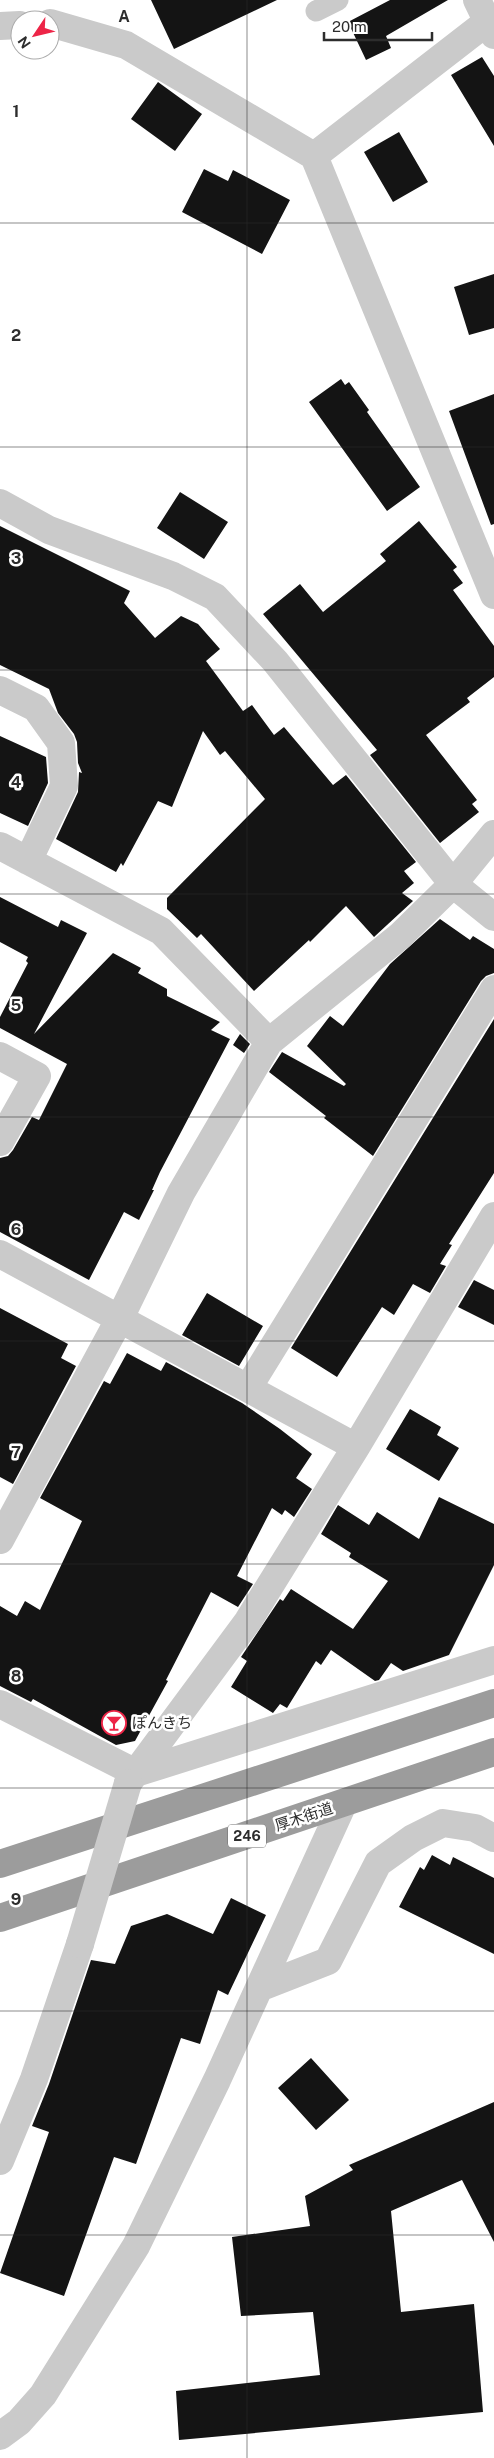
<svg xmlns="http://www.w3.org/2000/svg" width="494" height="2458" font-family="'Public Sans','Noto Sans JP',sans-serif">
<style>
.building{fill:#141414}
.lines{fill:none;stroke-linecap:round;stroke-linejoin:round}
.service{stroke:#cacaca;stroke-width:21}
.minor{stroke:#cacaca;stroke-width:28}
.trunk{stroke:#9c9c9c;stroke-width:28}
.minor-bridge{stroke:#cacaca;stroke-width:28}
.grid{fill:none;stroke:#2d2d2d;stroke-width:1;stroke-opacity:0.55}
.labels{text-anchor:middle;stroke-width:5;stroke-linejoin:round;paint-order:stroke}
.shield{fill:#fff;stroke:#6c6c6c;stroke-width:1}
.shield-label{font-size:14px;font-weight:bold;fill:#2d2d2d}
.poi-label{font-size:15px;fill:#2d2d2d;stroke:#fff;text-anchor:start}
.street-label{font-size:15px;fill:#2d2d2d;stroke:#fff}
.grid-label{font-size:16px;text-anchor:middle;font-weight:bold;fill:#2d2d2d;stroke:#fff;stroke-width:5;stroke-linejoin:round;paint-order:stroke}
</style>
<rect width="100%" height="100%" fill="#fff"/>
<!-- building -->
<path class="building" d="M 151,0 L 277,0 L 174,49 Z
M 390,0 L 448,0 L 386,36 L 391,48 L 366,60 L 348,22 Z
M 482,57 L 494,76 L 494,146 L 451,75 Z
M 158,82 L 202,114 L 175,151 L 131,119 Z
M 399,132 L 428,182 L 393,202 L 364,152 Z
M 204,169 L 228,181 L 233,170 L 290,200 L 262,254 L 182,212 Z
M 494,274 L 494,328 L 469,335 L 454,287 Z
M 341,379 L 345,385 L 349,382 L 369,410 L 367,412 L 420,487 L 387,511 L 309,402 Z
M 494,394 L 494,524 L 491,525 L 449,411 Z
M 180,492 L 228,522 L 204,559 L 157,528 Z
M 419,521 L 457,567 L 453,570 L 463,583 L 453,590 L 494,646 L 494,677 L 467,698 L 470,702 L 426,735 L 477,800 L 472,804 L 479,812 L 440,843 L 370,755 L 377,750 L 263,614 L 300,584 L 323,612 L 386,561 L 380,554 Z
M 0,526 L 130,591 L 124,603 L 155,638 L 181,616 L 198,624 L 220,649 L 206,661 L 243,711 L 252,705 L 274,735 L 284,727 L 333,785 L 346,775 L 416,862 L 404,871 L 414,883 L 402,893 L 413,901 L 374,937 L 346,906 L 310,942 L 309,940 L 254,991 L 201,934 L 197,938 L 167,909 L 167,898 L 265,799 L 225,751 L 220,755 L 203,731 L 172,807 L 158,801 L 123,866 L 121,863 L 116,872 L 56,839 L 78,792 L 79,772 L 82,773 L 78,763 L 77,742 L 74,734 L 58,713 L 49,689 L 0,665 Z
M 0,736 L 46,757 L 48,783 L 28,826 L 0,813 Z
M 0,897 L 58,927 L 61,920 L 87,933 L 34,1034 L 113,953 L 141,968 L 138,973 L 167,989 L 167,996 L 220,1022 L 211,1030 L 230,1039 L 160,1172 L 152,1190 L 154,1190 L 139,1220 L 124,1212 L 89,1280 L 0,1232 L 0,1158 L 8,1156 L 13,1150 L 32,1117 L 39,1120 L 67,1064 L 0,1028 L 0,1017 L 28,963 L 26,961 L 28,957 L 0,942 Z
M 440,919 L 470,940 L 473,936 L 494,949 L 494,973 L 486,976 L 481,981 L 373,1156 L 324,1118 L 326,1116 L 269,1072 L 282,1052 L 344,1086 L 346,1084 L 307,1046 L 330,1016 L 343,1026 L 390,964 Z
M 494,1019 L 494,1173 L 449,1244 L 452,1245 L 440,1264 L 446,1266 L 430,1293 L 413,1284 L 394,1315 L 382,1307 L 337,1377 L 291,1348 Z
M 240,1034 L 250,1044 L 244,1053 L 233,1045 Z
M 474,1280 L 494,1290 L 494,1325 L 458,1307 Z
M 207,1293 L 263,1326 L 239,1366 L 182,1335 Z
M 0,1308 L 68,1344 L 61,1358 L 76,1366 L 13,1484 L 0,1477 Z
M 127,1353 L 161,1371 L 166,1362 L 242,1403 L 280,1429 L 312,1454 L 296,1478 L 312,1489 L 294,1517 L 285,1510 L 282,1515 L 272,1508 L 237,1576 L 253,1584 L 238,1607 L 211,1592 L 166,1680 L 168,1681 L 135,1741 L 116,1745 L 33,1699 L 31,1702 L 0,1686 L 0,1606 L 17,1616 L 25,1601 L 40,1610 L 82,1521 L 40,1498 L 104,1381 L 110,1384 Z
M 410,1409 L 441,1427 L 437,1435 L 459,1448 L 439,1481 L 386,1449 Z
M 439,1497 L 494,1524 L 494,1565 L 449,1655 L 403,1671 L 391,1663 L 379,1680 L 375,1681 L 331,1650 L 321,1665 L 316,1661 L 287,1708 L 280,1704 L 273,1713 L 231,1687 L 247,1661 L 241,1657 L 280,1599 L 283,1601 L 291,1589 L 353,1629 L 388,1581 L 349,1557 L 351,1553 L 321,1534 L 338,1505 L 369,1525 L 377,1512 L 419,1539 Z
M 432,1855 L 450,1865 L 453,1857 L 494,1878 L 494,1954 L 399,1907 L 420,1867 L 424,1870 Z
M 231,1898 L 266,1915 L 228,1995 L 218,1990 L 200,2044 L 181,2038 L 136,2164 L 114,2157 L 64,2296 L 0,2273 L 49,2132 L 32,2126 L 49,2084 L 91,1960 L 115,1964 L 131,1926 L 167,1914 L 213,1934 Z
M 311,2058 L 349,2100 L 316,2130 L 278,2088 Z
M 494,2102 L 494,2242 L 462,2180 L 391,2211 L 401,2312 L 474,2304 L 483,2412 L 179,2440 L 176,2391 L 320,2375 L 313,2312 L 241,2316 L 232,2237 L 310,2226 L 305,2196 L 353,2170 L 349,2165 Z"/>
<g class="lines">
<!-- service -->
<path class="service" d="M 316,11 L 338,0"/>
<!-- minor -->
<path class="minor" d="M 477,0 L 494,35
M 50,23 L 126,45 L 314,156 L 494,595
M 0,26 L 20,25
M 314,156 L 487,22
M 0,503 L 49,530 L 173,576 L 215,597 L 275,661 L 453,884 L 494,917
M 0,690 L 36,708 L 61,743 L 64,786 L 28,861
M 0,846 L 161,931 L 269,1042
M 0,1056 L 37,1076 L 0,1142
M 0,1254 L 356,1447
M 248,1388 L 494,989
M 0,1540 L 120,1318 L 181,1193 L 269,1042 L 400,936 L 453,884 L 494,834
M 0,1704 L 136,1773 L 494,1660
M 128,1783 L 248,1621 L 356,1447 L 494,1216
M 259,1988 L 328,1961 L 378,1863 L 413,1838 L 443,1823 L 475,1828 L 494,1838
M 0,2161 L 34,2079 L 80,1944
M 0,2436 L 19,2422 L 43,2395 L 136,2246 L 217,2080 L 343,1804"/>
<!-- trunk -->
<path class="trunk" d="M 0,1864 L 494,1703
M 0,1918 L 494,1752"/>
<!-- minor-bridge -->
<path class="minor-bridge" d="M 80,1944 L 128,1783"/>
</g>
<!-- grid -->
<path class="grid" d="M 247,0 L 247,2458M 0,223 L 494,223M 0,447 L 494,447M 0,670 L 494,670M 0,894 L 494,894M 0,1117 L 494,1117M 0,1341 L 494,1341M 0,1564 L 494,1564M 0,1788 L 494,1788M 0,2011 L 494,2011M 0,2235 L 494,2235"/>
<!-- icons -->
<defs>
<symbol id="bar-ring" viewBox="-11 -11 22 22"><circle r="9.5" fill="#fff" stroke="#ed2547" stroke-width="1.5"/><path d="M-6-5H6L.8 .8V4.5H3.5V6h-7V4.5H-.8V.8Z" fill="#ed2547"/></symbol>
</defs>
<g fill-rule="evenodd">
<use href="#bar-ring" x="100" y="1709" width="28" height="28"/>
</g>
<g class="labels">
<!-- shield labels -->
<rect class="shield" x="228" y="1824.5" width="38" height="23" rx="4"/>
<g class="shield-label">
<text x="247" y="1841">246</text>
</g>
<!-- poi labels -->
<g class="poi-label">
<text x="132" y="1728">ぽんきち</text>
</g>
<!-- street labels -->
<g class="street-label">
<text transform="translate(304 1817) rotate(-18)" y="5">厚木街道</text>
</g>
</g>
<g class="grid-label">
<text x="124" y="22">A</text>
<text x="16" y="117">1</text>
<text x="16" y="341">2</text>
<text x="16" y="564">3</text>
<text x="16" y="788">4</text>
<text x="16" y="1011">5</text>
<text x="16" y="1235">6</text>
<text x="16" y="1458">7</text>
<text x="16" y="1682">8</text>
<text x="16" y="1905">9</text>
</g>
<!-- north arrow -->
<g transform="translate(35 35) rotate(235)"><circle r="24" fill="#ffffff" stroke="#ababab"/>
<path d="M0-4L9 19L0 12L-9 19Z" fill="#ed2547"/>
<text y="-8" font-size="14" font-weight="bold" text-anchor="middle" fill="#2d2d2d">N</text>
</g>
<!-- scale -->
<path d="M324 32v8h108v-8" fill="none" stroke="#2d2d2d" stroke-width="2.5"/>
<text x="332" y="32" font-size="15" fill="#2d2d2d" stroke="#ffffff" stroke-width="4" paint-order="stroke">20 m</text>
</svg>
